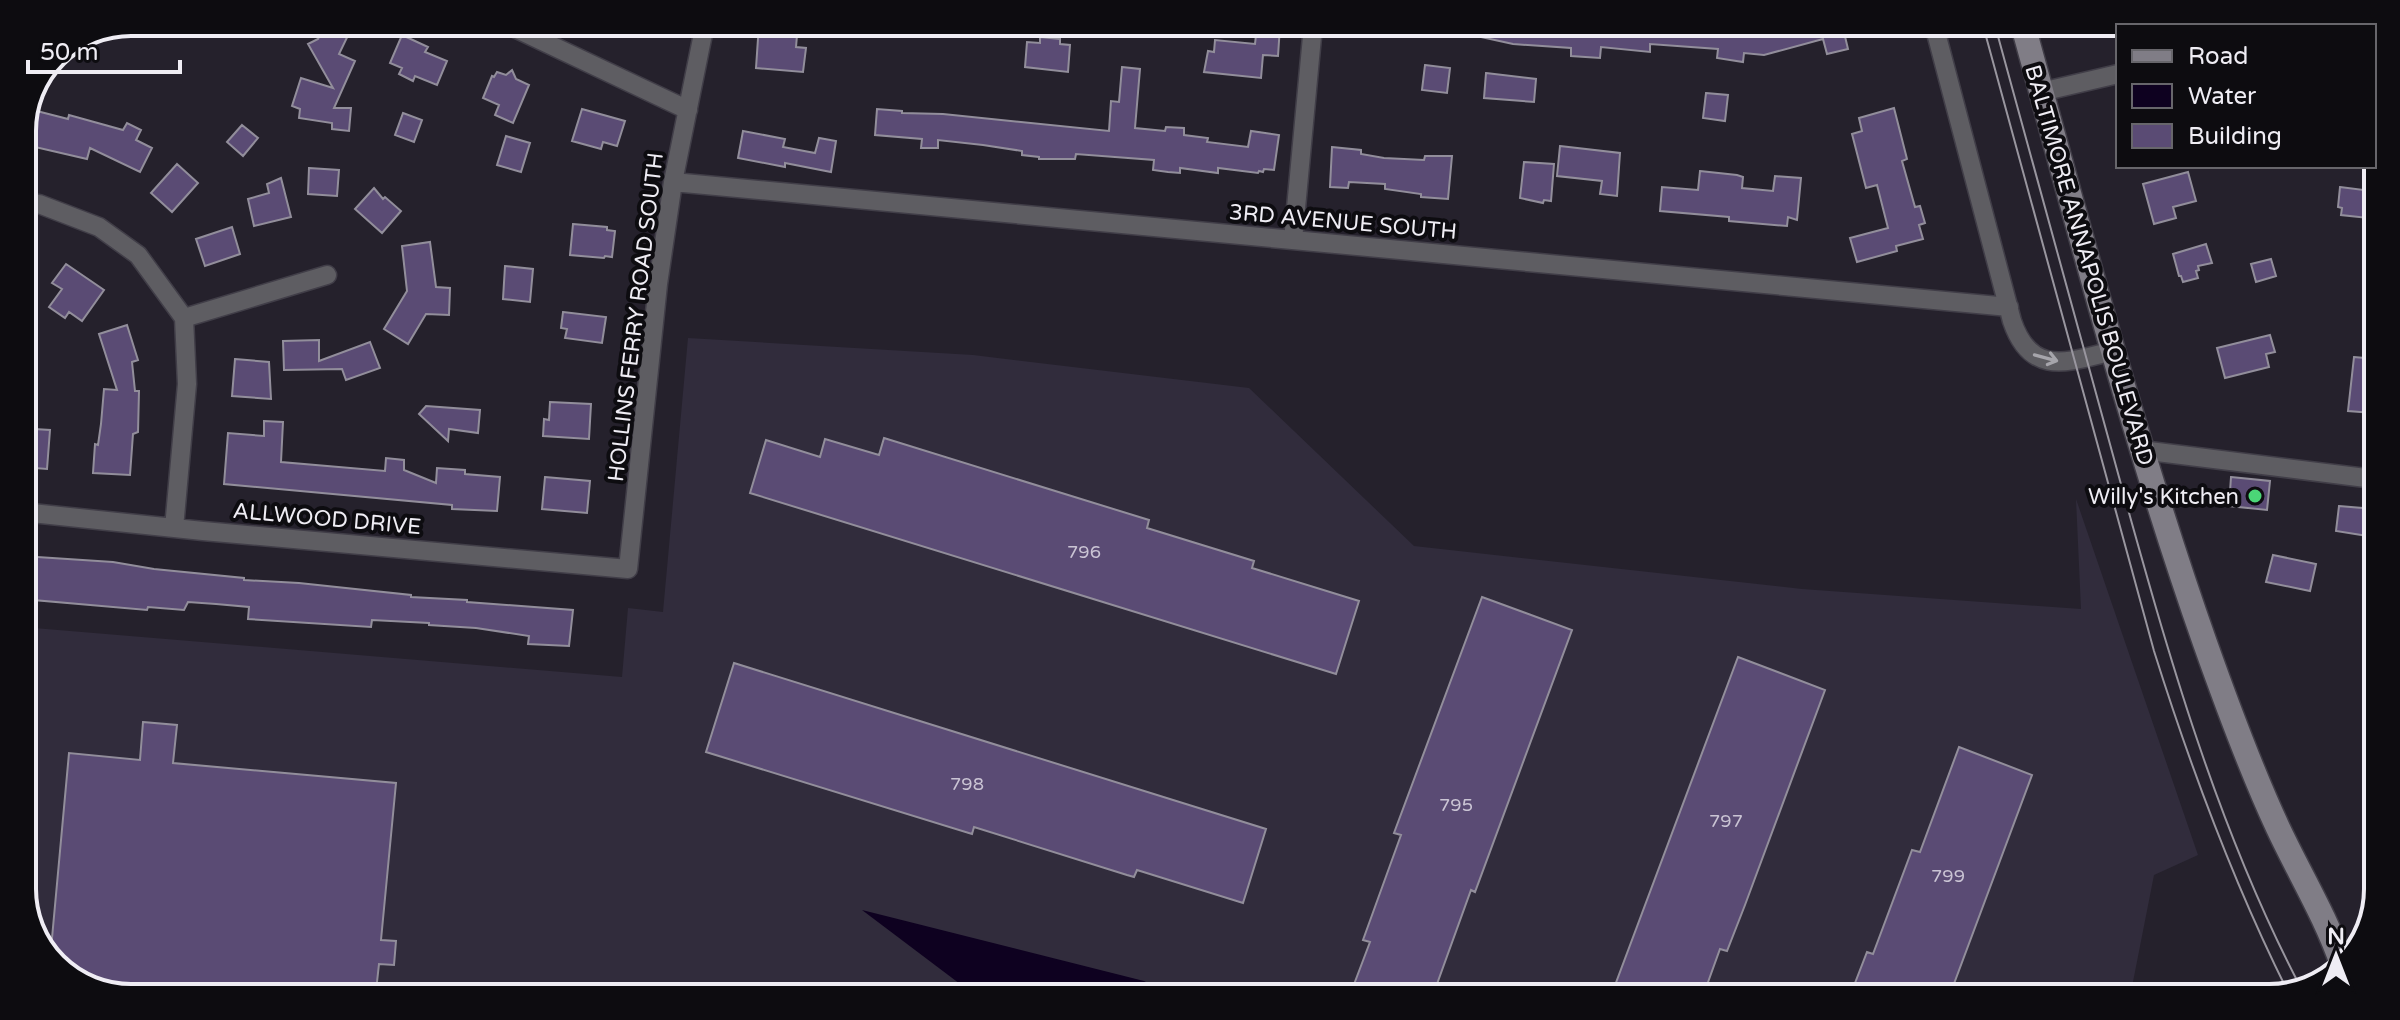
<svg xmlns="http://www.w3.org/2000/svg" width="2400" height="1020" font-family="'Varela Round',sans-serif">
<style>
.built{fill:#312c3c}
.water{fill:#0e0120}
.building{fill:#5a4b74;stroke:#928e9b;stroke-width:2}
.lines{fill:none;stroke-linecap:round;stroke-linejoin:round}
.street-casing{stroke:#413e48;stroke-width:21}
.secondary-casing{stroke:#413e48;stroke-width:27}
.street{stroke:#5e5d62;stroke-width:18}
.secondary{stroke:#807d86;stroke-width:24}
.tram{stroke:#99969f;stroke-width:2}
.oneway{stroke:#a6a5ab}
.poi-dot{fill:#4bd677;stroke:#0d0c10;stroke-width:3}
.labels{text-anchor:middle;stroke-width:8;stroke-linejoin:round;paint-order:stroke}
.number-label{font-size:18px;fill:#cac4d4}
.street-label{font-size:22px;fill:#efedf4;stroke:#0d0c10}
.poi-label{font-size:22px;fill:#efedf4;stroke:#0d0c10;text-anchor:end}
.rim{fill:none;stroke:#efedf4;stroke-width:4}
</style>
<rect width="100%" height="100%" fill="#25212c"/>
<!-- built -->
<path class="built" d="M 688,338 L 973,355 L 1249,388 L 1414,546 L 1802,589 L 2081,609 L 2076,499 L 2198,855 L 2154,875 L 2130,997 L 90,990 L 44,955 L 22,897 L 22,627 L 622,677 L 628,608 L 663,612 Z"/>
<!-- water -->
<path class="water" d="M 862,910 L 1144,981 L 1158,988 L 1163,994 L 972,993 Z"/>
<!-- building -->
<path class="building" d="M 325,23 L 354,23 L 339,54 L 355,61 L 334,108 L 351,108 L 349,131 L 332,129 L 332,123 L 299,118 L 300,109 L 292,106 L 301,78 L 333,88 L 308,44 L 318,39 Z
M 759,24 L 798,24 L 796,47 L 806,48 L 803,72 L 756,68 Z
M 1257,26 L 1280,26 L 1278,56 L 1263,55 L 1261,78 L 1204,72 L 1208,51 L 1214,52 L 1215,40 L 1255,44 Z
M 1467,27 L 1741,28 L 1776,32 L 1790,28 L 1843,28 L 1848,49 L 1827,54 L 1823,39 L 1764,55 L 1744,53 L 1743,62 L 1717,58 L 1718,49 L 1650,44 L 1650,52 L 1601,47 L 1600,58 L 1571,56 L 1571,48 L 1513,44 L 1467,34 Z
M 402,35 L 428,47 L 425,52 L 447,61 L 437,85 L 415,76 L 413,81 L 399,74 L 402,68 L 390,63 Z
M 1040,37 L 1060,39 L 1060,44 L 1070,45 L 1068,72 L 1025,67 L 1027,42 L 1040,43 Z
M 1425,65 L 1450,68 L 1447,93 L 1422,90 Z
M 1122,67 L 1140,69 L 1135,128 L 1165,131 L 1166,127 L 1184,128 L 1184,135 L 1208,138 L 1207,142 L 1248,147 L 1251,131 L 1279,135 L 1274,170 L 1264,169 L 1263,172 L 1259,171 L 1258,173 L 1218,168 L 1218,173 L 1180,168 L 1180,173 L 1168,172 L 1153,170 L 1154,160 L 1076,154 L 1075,159 L 1039,159 L 1039,157 L 1022,155 L 1022,151 L 983,145 L 938,140 L 938,148 L 921,148 L 922,139 L 875,135 L 877,109 L 902,111 L 902,113 L 943,114 L 1109,131 L 1111,101 L 1119,102 Z
M 512,70 L 516,79 L 529,85 L 513,123 L 495,115 L 499,105 L 483,98 L 492,76 L 494,77 L 497,72 L 506,75 Z
M 1486,73 L 1536,79 L 1534,102 L 1484,98 Z
M 1706,93 L 1728,95 L 1725,121 L 1703,118 Z
M 1894,108 L 1907,159 L 1902,161 L 1915,207 L 1920,206 L 1925,223 L 1919,225 L 1923,239 L 1896,246 L 1897,251 L 1857,262 L 1850,238 L 1888,228 L 1877,185 L 1866,188 L 1852,134 L 1862,131 L 1859,118 Z
M 29,109 L 68,119 L 69,115 L 123,130 L 127,123 L 141,130 L 136,140 L 152,148 L 140,172 L 90,148 L 87,159 L 22,144 L 22,124 Z
M 582,109 L 625,121 L 617,146 L 603,142 L 601,149 L 572,141 Z
M 403,113 L 422,120 L 414,142 L 395,135 Z
M 242,125 L 258,138 L 243,156 L 227,142 Z
M 743,131 L 785,139 L 783,147 L 815,153 L 819,138 L 836,141 L 831,172 L 785,163 L 785,167 L 738,158 Z
M 506,136 L 530,143 L 521,172 L 497,165 Z
M 1560,146 L 1620,153 L 1617,196 L 1600,194 L 1602,181 L 1557,176 Z
M 1332,147 L 1361,150 L 1361,154 L 1384,158 L 1424,160 L 1425,156 L 1452,156 L 1448,199 L 1421,197 L 1421,194 L 1385,189 L 1385,184 L 1349,182 L 1348,188 L 1330,187 Z
M 1524,162 L 1554,164 L 1551,201 L 1544,200 L 1543,203 L 1520,198 Z
M 177,164 L 198,183 L 172,212 L 151,193 Z
M 309,168 L 339,170 L 337,196 L 308,194 Z
M 1700,171 L 1737,175 L 1743,177 L 1742,188 L 1773,191 L 1775,176 L 1801,178 L 1797,220 L 1788,217 L 1787,226 L 1729,221 L 1729,217 L 1660,211 L 1662,187 L 1698,190 Z
M 2188,172 L 2196,201 L 2173,207 L 2176,218 L 2154,224 L 2143,184 Z
M 281,178 L 291,217 L 254,226 L 248,199 L 269,193 L 267,184 Z
M 2340,187 L 2372,191 L 2368,218 L 2341,215 L 2342,208 L 2338,207 Z
M 374,188 L 383,199 L 385,197 L 401,211 L 382,233 L 355,209 Z
M 573,224 L 607,227 L 607,230 L 615,231 L 612,257 L 605,256 L 604,258 L 570,255 Z
M 232,227 L 240,254 L 205,266 L 196,239 Z
M 430,242 L 436,287 L 450,288 L 449,315 L 426,314 L 408,344 L 384,329 L 407,291 L 402,246 Z
M 2206,244 L 2212,263 L 2198,266 L 2199,270 L 2196,271 L 2198,278 L 2183,282 L 2181,276 L 2179,276 L 2173,254 Z
M 2271,259 L 2276,276 L 2256,282 L 2251,264 Z
M 66,264 L 104,290 L 82,321 L 69,312 L 65,318 L 49,307 L 62,289 L 52,283 Z
M 505,266 L 533,269 L 530,302 L 503,299 Z
M 563,312 L 606,317 L 602,343 L 565,338 L 567,329 L 561,328 Z
M 127,325 L 138,360 L 132,362 L 135,391 L 139,391 L 138,432 L 133,434 L 130,475 L 93,473 L 95,444 L 98,445 L 101,424 L 104,389 L 117,390 L 99,334 Z
M 2270,335 L 2275,352 L 2266,354 L 2269,367 L 2225,378 L 2217,348 Z
M 319,340 L 319,361 L 370,342 L 380,368 L 346,380 L 342,369 L 284,370 L 283,341 Z
M 2354,357 L 2375,359 L 2373,413 L 2348,411 Z
M 235,359 L 269,362 L 271,399 L 232,396 Z
M 550,402 L 591,404 L 589,439 L 543,436 L 544,419 L 549,420 Z
M 426,406 L 480,410 L 478,433 L 449,429 L 448,441 L 419,414 Z
M 264,421 L 283,422 L 281,462 L 385,471 L 386,458 L 404,460 L 404,470 L 436,483 L 437,468 L 465,470 L 465,474 L 500,477 L 497,511 L 452,509 L 452,505 L 224,484 L 228,433 L 264,436 Z
M 34,429 L 50,430 L 47,469 L 22,467 L 22,437 L 33,438 Z
M 884,438 L 1149,520 L 1147,528 L 1254,561 L 1252,568 L 1359,601 L 1336,674 L 750,493 L 766,440 L 820,457 L 825,439 L 879,455 Z
M 545,477 L 590,481 L 587,513 L 542,509 Z
M 2231,477 L 2270,481 L 2267,510 L 2229,506 Z
M 2339,506 L 2374,509 L 2374,537 L 2336,531 Z
M 2273,555 L 2316,564 L 2310,591 L 2266,582 Z
M 22,556 L 113,562 L 154,569 L 244,578 L 244,580 L 299,583 L 411,595 L 411,597 L 467,600 L 467,602 L 573,610 L 569,646 L 528,644 L 529,636 L 476,628 L 429,625 L 429,623 L 372,620 L 371,627 L 248,619 L 249,607 L 216,604 L 188,602 L 184,610 L 148,607 L 147,610 L 22,599 Z
M 1482,597 L 1572,630 L 1475,892 L 1471,890 L 1433,995 L 1350,995 L 1370,942 L 1363,940 L 1401,835 L 1394,833 Z
M 1738,657 L 1825,690 L 1745,905 L 1727,951 L 1720,949 L 1703,996 L 1611,996 Z
M 734,663 L 1266,829 L 1243,903 L 1137,870 L 1134,877 L 1127,875 L 974,827 L 972,834 L 706,752 Z
M 143,722 L 177,725 L 173,763 L 396,783 L 381,940 L 396,941 L 394,965 L 379,964 L 376,991 L 90,990 L 50,960 L 69,753 L 140,760 Z
M 1959,747 L 2032,775 L 1949,997 L 1850,996 L 1867,952 L 1873,954 L 1912,850 L 1920,852 Z"/>
<g class="lines">
<defs>
<path id="street" d="M 504,23 L 688,110
M 1935,29 L 2012,321 C 2031,377 2067,362 2113,351
M 2041,92 L 2118,74
M 673,182 L 2009,307
M 22,205 L 39,204 L 99,227 L 138,255 L 184,318 L 187,384 L 174,528
M 1293,240 L 1313,26
M 184,318 L 327,275
M 2141,450 L 2374,479
M 22,512 L 203,531 L 628,569 L 658,284 L 673,182 L 705,24"/>
<path id="secondary" d="M 2024,29 C 2081,235 2134,442 2205,643 C 2227,705 2250,768 2278,828 C 2299,873 2326,917 2342,964"/>
</defs>
<!-- street casing -->
<use href="#street" class="street-casing"/>
<!-- secondary casing -->
<use href="#secondary" class="secondary-casing"/>
<!-- street -->
<use href="#street" class="street"/>
<!-- secondary -->
<use href="#secondary" class="secondary"/>
<!-- tram -->
<path class="tram" d="M 1984,29 L 2154,651 C 2191,769 2233,882 2288,992
M 1996,29 C 2037,178 2078,328 2119,477 C 2168,653 2216,826 2301,988"/>
</g>
<!-- one-way arrows -->
<defs><path id="oneway-shaft" d="M-6 0H5M1.5-3L5.5 0L1.5 3" fill="none" stroke-width="1.6" stroke-linecap="round" stroke-linejoin="round" transform="scale(2)"/></defs>
<use class="oneway" href="#oneway-shaft" transform="translate(2046 358) rotate(15)"/>
<!-- markers -->
<circle class="poi-dot" cx="2255" cy="496" r="8"/>
<g class="labels">
<!-- number labels -->
<g class="number-label">
<text x="1084" y="558">796</text>
<text x="967" y="790">798</text>
<text x="1456" y="811">795</text>
<text x="1726" y="827">797</text>
<text x="1948" y="882">799</text>
</g>
<!-- street labels -->
<g class="street-label">
<text transform="translate(1343 221) rotate(5)" y="8">3RD AVENUE SOUTH</text>
<text transform="translate(2090 265) rotate(74)" y="8">BALTIMORE ANNAPOLIS BOULEVARD</text>
<text transform="translate(635 317) rotate(-83)" y="8">HOLLINS FERRY ROAD SOUTH</text>
<text transform="translate(327 518) rotate(5)" y="8">ALLWOOD DRIVE</text>
</g>
<!-- poi labels -->
<g class="poi-label">
<text x="2239" y="504">Willy's Kitchen</text>
</g>
</g>
<!-- crop -->
<path d="M0 0H2400V1020H0ZM131 36H2269A95 95 0 0 1 2364 131V889A95 95 0 0 1 2269 984H131A95 95 0 0 1 36 889V131A95 95 0 0 1 131 36Z" fill="#0d0c10" fill-rule="evenodd"/>
<path class="rim" d="M131 36H2269A95 95 0 0 1 2364 131V889A95 95 0 0 1 2269 984H131A95 95 0 0 1 36 889V131A95 95 0 0 1 131 36Z"/>
<!-- legend -->
<rect x="2116" y="24" width="260" height="144" fill="#0d0c10" stroke="#67666b" stroke-width="2"/>
<rect x="2132" y="50" width="40" height="12" fill="#807d86" stroke="#67666b" stroke-width="2"/>
<text x="2188" y="64" font-size="24" fill="#efedf4">Road</text>
<rect x="2132" y="84" width="40" height="24" fill="#0e0120" stroke="#67666b" stroke-width="2"/>
<text x="2188" y="104" font-size="24" fill="#efedf4">Water</text>
<rect x="2132" y="124" width="40" height="24" fill="#5a4b74" stroke="#67666b" stroke-width="2"/>
<text x="2188" y="144" font-size="24" fill="#efedf4">Building</text>
<!-- north arrow -->
<g transform="translate(2336 956)" stroke="#0d0c10" stroke-width="6" paint-order="stroke">
<path d="M0-6L14 30L0 20L-14 30Z" fill="#efedf4"/>
<text y="-12" font-size="22" font-weight="bold" text-anchor="middle" fill="#efedf4">N</text>
</g>
<!-- scale -->
<path d="M28 60v12h152v-12" fill="none" stroke="#efedf4" stroke-width="4"/>
<text x="40" y="60" font-size="24" fill="#efedf4" stroke="#0d0c10" stroke-width="6" paint-order="stroke">50 m</text>
</svg>
